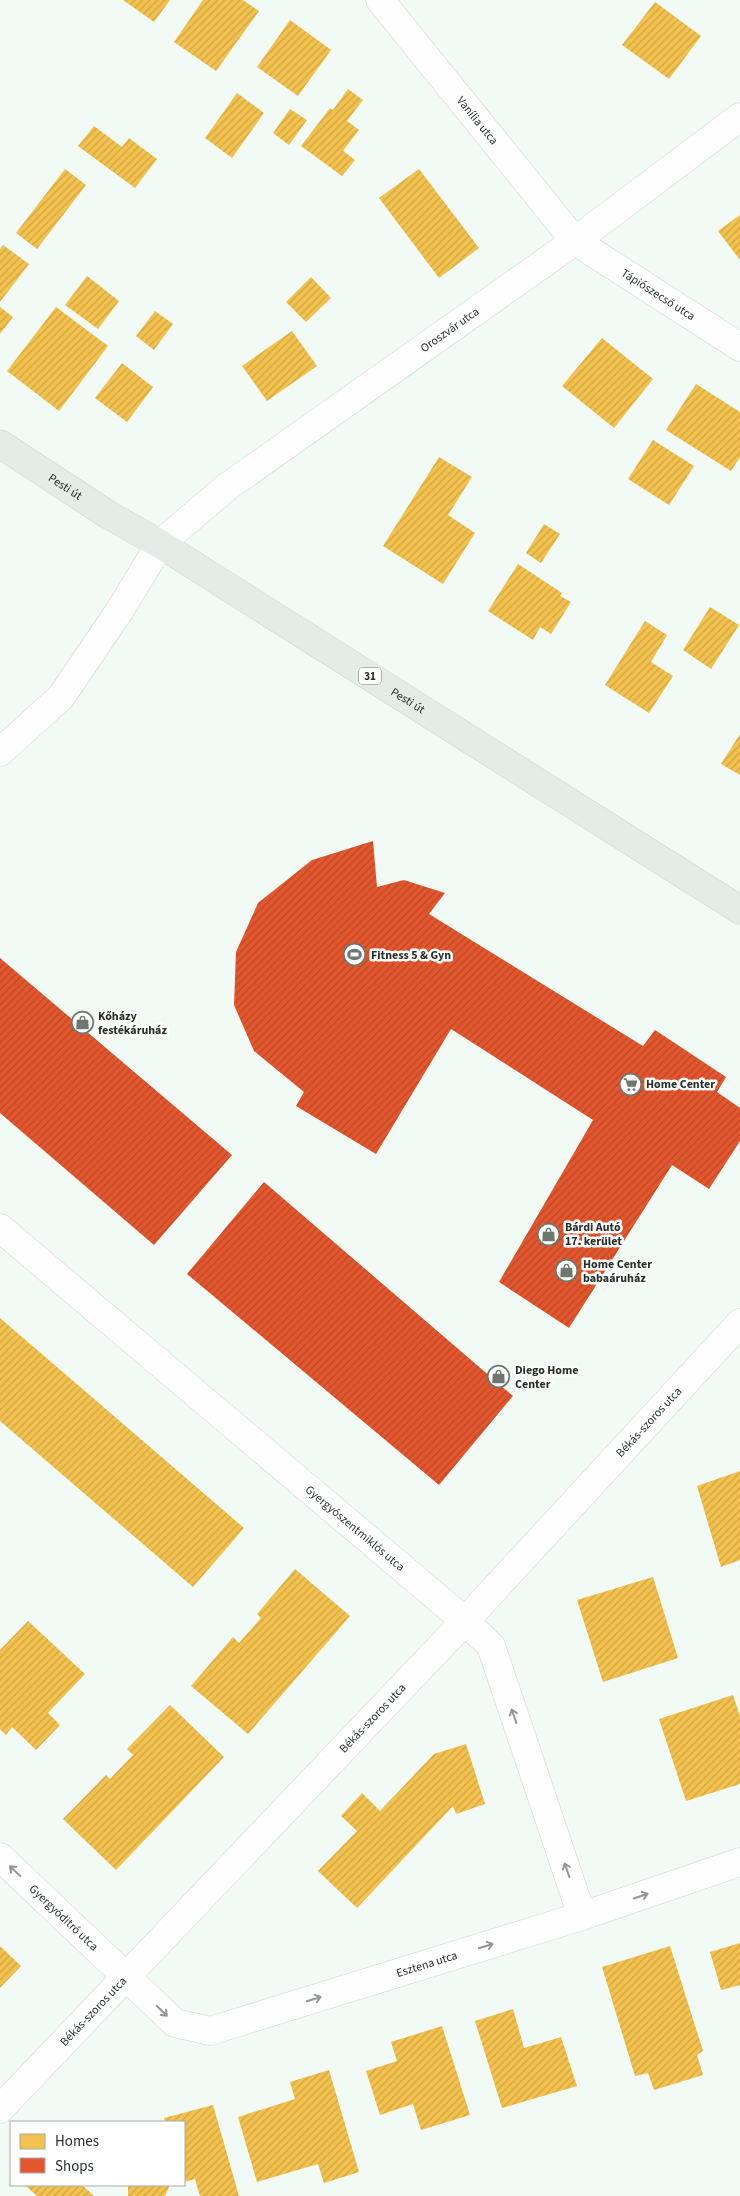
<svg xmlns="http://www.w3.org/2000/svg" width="740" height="2196" font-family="'Source Sans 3',sans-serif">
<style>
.homes{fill:url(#homes-hatch)}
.shops{fill:url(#shops-hatch)}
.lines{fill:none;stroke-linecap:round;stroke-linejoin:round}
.minor-casing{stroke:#ccd5cf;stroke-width:29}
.major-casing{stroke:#cfd4d0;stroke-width:29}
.minor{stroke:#fdfefd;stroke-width:28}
.major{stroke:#e3ece6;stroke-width:28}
.oneway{stroke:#929793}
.labels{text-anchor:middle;stroke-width:5;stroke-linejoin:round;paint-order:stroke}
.shield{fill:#fff;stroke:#676e69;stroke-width:1}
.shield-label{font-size:11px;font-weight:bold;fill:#263029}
.street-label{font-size:12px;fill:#263029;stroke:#fff}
.poi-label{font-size:12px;font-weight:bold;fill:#263029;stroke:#fff;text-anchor:start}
</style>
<defs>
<pattern id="homes-hatch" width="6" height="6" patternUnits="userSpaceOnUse" patternTransform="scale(1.25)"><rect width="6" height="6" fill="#f2c14e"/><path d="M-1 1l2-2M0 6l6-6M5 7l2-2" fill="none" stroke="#cfa644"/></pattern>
<pattern id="shops-hatch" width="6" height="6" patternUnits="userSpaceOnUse" patternTransform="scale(1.25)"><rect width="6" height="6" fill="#e4572e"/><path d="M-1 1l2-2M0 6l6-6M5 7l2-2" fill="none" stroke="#b94827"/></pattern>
</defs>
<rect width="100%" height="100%" fill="#f1faf4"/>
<!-- homes -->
<path class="homes" d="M 123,0 L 170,0 L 154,22 Z
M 203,0 L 243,0 L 259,11 L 216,71 L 174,42 Z
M 655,2 L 701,36 L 669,79 L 622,45 Z
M 290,20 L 331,50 L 298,96 L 257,67 Z
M 348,89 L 363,100 L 347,121 L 359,130 L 343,151 L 355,160 L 342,176 L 301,146 L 330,108 L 333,110 Z
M 237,93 L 264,113 L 232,158 L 205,138 Z
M 290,109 L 307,120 L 289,145 L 273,133 Z
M 94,126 L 122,147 L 129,138 L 157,159 L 135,188 L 78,146 Z
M 65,169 L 86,185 L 37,249 L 16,233 Z
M 419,169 L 479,248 L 439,278 L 379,198 Z
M 740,215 L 740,260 L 718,231 Z
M 3,245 L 29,264 L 0,302 L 0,249 Z
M 87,276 L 119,301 L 98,329 L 65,305 Z
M 311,277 L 331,298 L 306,322 L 286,302 Z
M 0,307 L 13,317 L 0,334 Z
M 56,307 L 108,346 L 59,411 L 7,371 Z
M 155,311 L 173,324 L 154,350 L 136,336 Z
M 292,331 L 317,366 L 267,401 L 242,366 Z
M 602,338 L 653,379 L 614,428 L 562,386 Z
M 122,363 L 153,387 L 127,422 L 95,398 Z
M 696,384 L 740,412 L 740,457 L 731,471 L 666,430 Z
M 653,440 L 694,466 L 669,505 L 628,479 Z
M 439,457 L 472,477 L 448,515 L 475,533 L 443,584 L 383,546 Z
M 544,524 L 560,534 L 541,563 L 526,553 Z
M 518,564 L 562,593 L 560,596 L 571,602 L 551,634 L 540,627 L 533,640 L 488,611 Z
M 710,607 L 739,625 L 711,669 L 683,650 Z
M 645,621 L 667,635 L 651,662 L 673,676 L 649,713 L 605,685 Z
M 740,734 L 740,775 L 721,764 Z
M 0,1318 L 244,1528 L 193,1587 L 0,1421 Z
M 740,1471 L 740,1560 L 721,1567 L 697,1486 Z
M 295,1569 L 350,1616 L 248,1734 L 191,1686 L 233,1637 L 239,1643 L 261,1618 L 257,1614 Z
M 653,1577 L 678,1658 L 603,1682 L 577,1600 Z
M 28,1621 L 85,1674 L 48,1713 L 60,1725 L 36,1750 L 12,1727 L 6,1735 L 0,1729 L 0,1650 Z
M 733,1695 L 740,1716 L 740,1784 L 686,1801 L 659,1719 Z
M 170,1705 L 224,1757 L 116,1870 L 63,1819 L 106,1775 L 110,1779 L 133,1755 L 127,1749 Z
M 466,1744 L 485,1804 L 456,1814 L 453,1806 L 357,1908 L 318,1871 L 357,1831 L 341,1816 L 362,1793 L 380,1811 L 434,1754 Z
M 740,1943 L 740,1985 L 721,1990 L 710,1952 Z
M 0,1946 L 21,1966 L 0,1988 Z
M 670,1946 L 703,2051 L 697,2055 L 703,2075 L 654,2090 L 648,2073 L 635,2076 L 602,1967 Z
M 513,2009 L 524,2048 L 561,2037 L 577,2086 L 502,2108 L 475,2021 Z
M 442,2026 L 470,2115 L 421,2130 L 413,2104 L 380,2115 L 366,2071 L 397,2061 L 391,2042 Z
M 329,2070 L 359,2172 L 324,2183 L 318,2164 L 257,2182 L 238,2117 L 295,2099 L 290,2082 Z
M 213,2105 L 239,2196 L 200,2196 L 195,2179 L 184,2182 L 184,2122 L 165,2122 L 164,2118 Z
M 25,2185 L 82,2185 L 94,2196 L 37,2196 Z
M 128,2185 L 170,2185 L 165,2196 L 128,2196 Z"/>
<!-- shops -->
<path class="shops" d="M 373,841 L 377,887 L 404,880 L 445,893 L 429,914 L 643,1046 L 655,1030 L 726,1077 L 717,1092 L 740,1108 L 740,1141 L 709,1189 L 672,1165 L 569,1328 L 499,1282 L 593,1120 L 451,1029 L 376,1154 L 296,1106 L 304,1092 L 254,1051 L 234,1005 L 236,952 L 258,903 L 312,860 Z
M 0,958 L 232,1155 L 154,1245 L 0,1113 Z
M 264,1182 L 513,1396 L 439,1485 L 187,1274 Z"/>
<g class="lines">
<defs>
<g id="minor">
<path id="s1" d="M 380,0 L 575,241 L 740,347"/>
<path id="s2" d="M 0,752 L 61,697 L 120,610 L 160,544 L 227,487 L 575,241 L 740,117"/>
<path id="s3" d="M 0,1228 L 465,1621 L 491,1646 L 582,1916"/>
<path id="s4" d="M 0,1857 L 175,2023 L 210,2031 L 582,1916 L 740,1862"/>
<path id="s5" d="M 0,2109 L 465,1621 L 740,1323"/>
</g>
<g id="major">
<path id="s6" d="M 0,444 L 107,514 L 160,544 L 740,910"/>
</g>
</defs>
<!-- minor casing -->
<use href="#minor" class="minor-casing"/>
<!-- major casing -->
<use href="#major" class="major-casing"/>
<!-- minor -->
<use href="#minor" class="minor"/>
<!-- major -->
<use href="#major" class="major"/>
</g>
<!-- one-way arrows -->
<defs><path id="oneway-shaft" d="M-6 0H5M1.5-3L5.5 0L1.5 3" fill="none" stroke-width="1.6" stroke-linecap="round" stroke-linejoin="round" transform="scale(1.25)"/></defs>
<g class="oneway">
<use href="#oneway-shaft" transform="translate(514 1716) rotate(-109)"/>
<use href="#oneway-shaft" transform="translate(567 1870) rotate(-109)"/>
<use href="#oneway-shaft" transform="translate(15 1871) rotate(-137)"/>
<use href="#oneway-shaft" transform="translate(641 1896) rotate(-19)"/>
<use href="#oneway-shaft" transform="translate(486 1946) rotate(-17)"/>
<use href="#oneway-shaft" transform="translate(314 1999) rotate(-17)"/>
<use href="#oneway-shaft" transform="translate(162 2011) rotate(45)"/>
</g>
<!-- icons -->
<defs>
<symbol id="stadium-ring" viewBox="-11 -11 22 22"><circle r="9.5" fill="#fff" stroke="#6d7770" stroke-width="1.5"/><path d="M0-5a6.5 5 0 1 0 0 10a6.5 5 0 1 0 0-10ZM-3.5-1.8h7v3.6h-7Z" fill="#6d7770"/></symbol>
<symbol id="shop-ring" viewBox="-11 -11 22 22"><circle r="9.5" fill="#fff" stroke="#6d7770" stroke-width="1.5"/><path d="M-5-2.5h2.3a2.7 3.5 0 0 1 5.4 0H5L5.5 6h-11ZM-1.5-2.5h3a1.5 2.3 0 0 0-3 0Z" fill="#6d7770"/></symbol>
<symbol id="supermarket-ring" viewBox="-11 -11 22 22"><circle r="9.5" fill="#fff" stroke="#6d7770" stroke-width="1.5"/><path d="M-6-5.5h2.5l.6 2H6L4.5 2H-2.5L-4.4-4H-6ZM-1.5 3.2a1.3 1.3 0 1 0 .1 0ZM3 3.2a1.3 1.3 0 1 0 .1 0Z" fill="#6d7770"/></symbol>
</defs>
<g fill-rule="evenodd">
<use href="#stadium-ring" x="342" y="942" width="25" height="25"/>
<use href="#shop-ring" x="70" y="1010" width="25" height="25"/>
<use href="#supermarket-ring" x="618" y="1072" width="25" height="25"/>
<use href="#shop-ring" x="536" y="1222" width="25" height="25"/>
<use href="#shop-ring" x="554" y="1258" width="25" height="25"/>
<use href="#shop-ring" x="486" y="1364" width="25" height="25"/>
</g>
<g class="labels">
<!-- shield labels -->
<rect class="shield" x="359" y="667.5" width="22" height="17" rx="4"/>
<g class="shield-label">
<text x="370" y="680">31</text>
</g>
<!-- street labels -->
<g class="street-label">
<text dy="4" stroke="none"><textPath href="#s1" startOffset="155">Vanília utca</textPath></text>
<text dy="4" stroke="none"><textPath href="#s1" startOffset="409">Tápiószecső utca</textPath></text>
<text dy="4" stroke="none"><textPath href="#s2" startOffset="625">Oroszvár utca</textPath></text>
<text dy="4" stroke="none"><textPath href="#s6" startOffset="78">Pesti út</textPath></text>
<text dy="4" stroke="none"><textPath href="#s6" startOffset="482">Pesti út</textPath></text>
<text dy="4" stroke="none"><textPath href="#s5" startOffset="945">Békás-szoros utca</textPath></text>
<text dy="4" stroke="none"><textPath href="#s3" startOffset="465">Gyergyószentmiklós utca</textPath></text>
<text dy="4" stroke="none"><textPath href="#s5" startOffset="540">Békás-szoros utca</textPath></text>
<text dy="4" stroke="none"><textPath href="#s4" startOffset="88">Gyergyóditró utca</textPath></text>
<text dy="4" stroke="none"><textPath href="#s4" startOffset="504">Esztena utca</textPath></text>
<text dy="4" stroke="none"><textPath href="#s5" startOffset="135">Békás-szoros utca</textPath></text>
</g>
<!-- poi labels -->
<g class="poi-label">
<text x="371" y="959">Fitness 5 &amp; Gyn</text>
<text x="98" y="1020">Kőházy<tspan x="98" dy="14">festékáruház</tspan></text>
<text x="646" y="1088">Home Center</text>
<text x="565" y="1231">Bárdi Autó<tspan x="565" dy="14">17. kerület</tspan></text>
<text x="583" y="1268">Home Center<tspan x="583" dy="14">babaáruház</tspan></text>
<text x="515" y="1374">Diego Home<tspan x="515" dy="14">Center</tspan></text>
</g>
</g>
<!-- legend -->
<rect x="10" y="2121" width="175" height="65" fill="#ffffff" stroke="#a8aca9"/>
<rect x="20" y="2134" width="25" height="15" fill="#f2c14e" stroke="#a8aca9"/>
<text x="55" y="2146" font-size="15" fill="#263029">Homes</text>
<rect x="20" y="2158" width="25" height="15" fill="#e4572e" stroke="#a8aca9"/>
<text x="55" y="2171" font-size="15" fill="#263029">Shops</text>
</svg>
